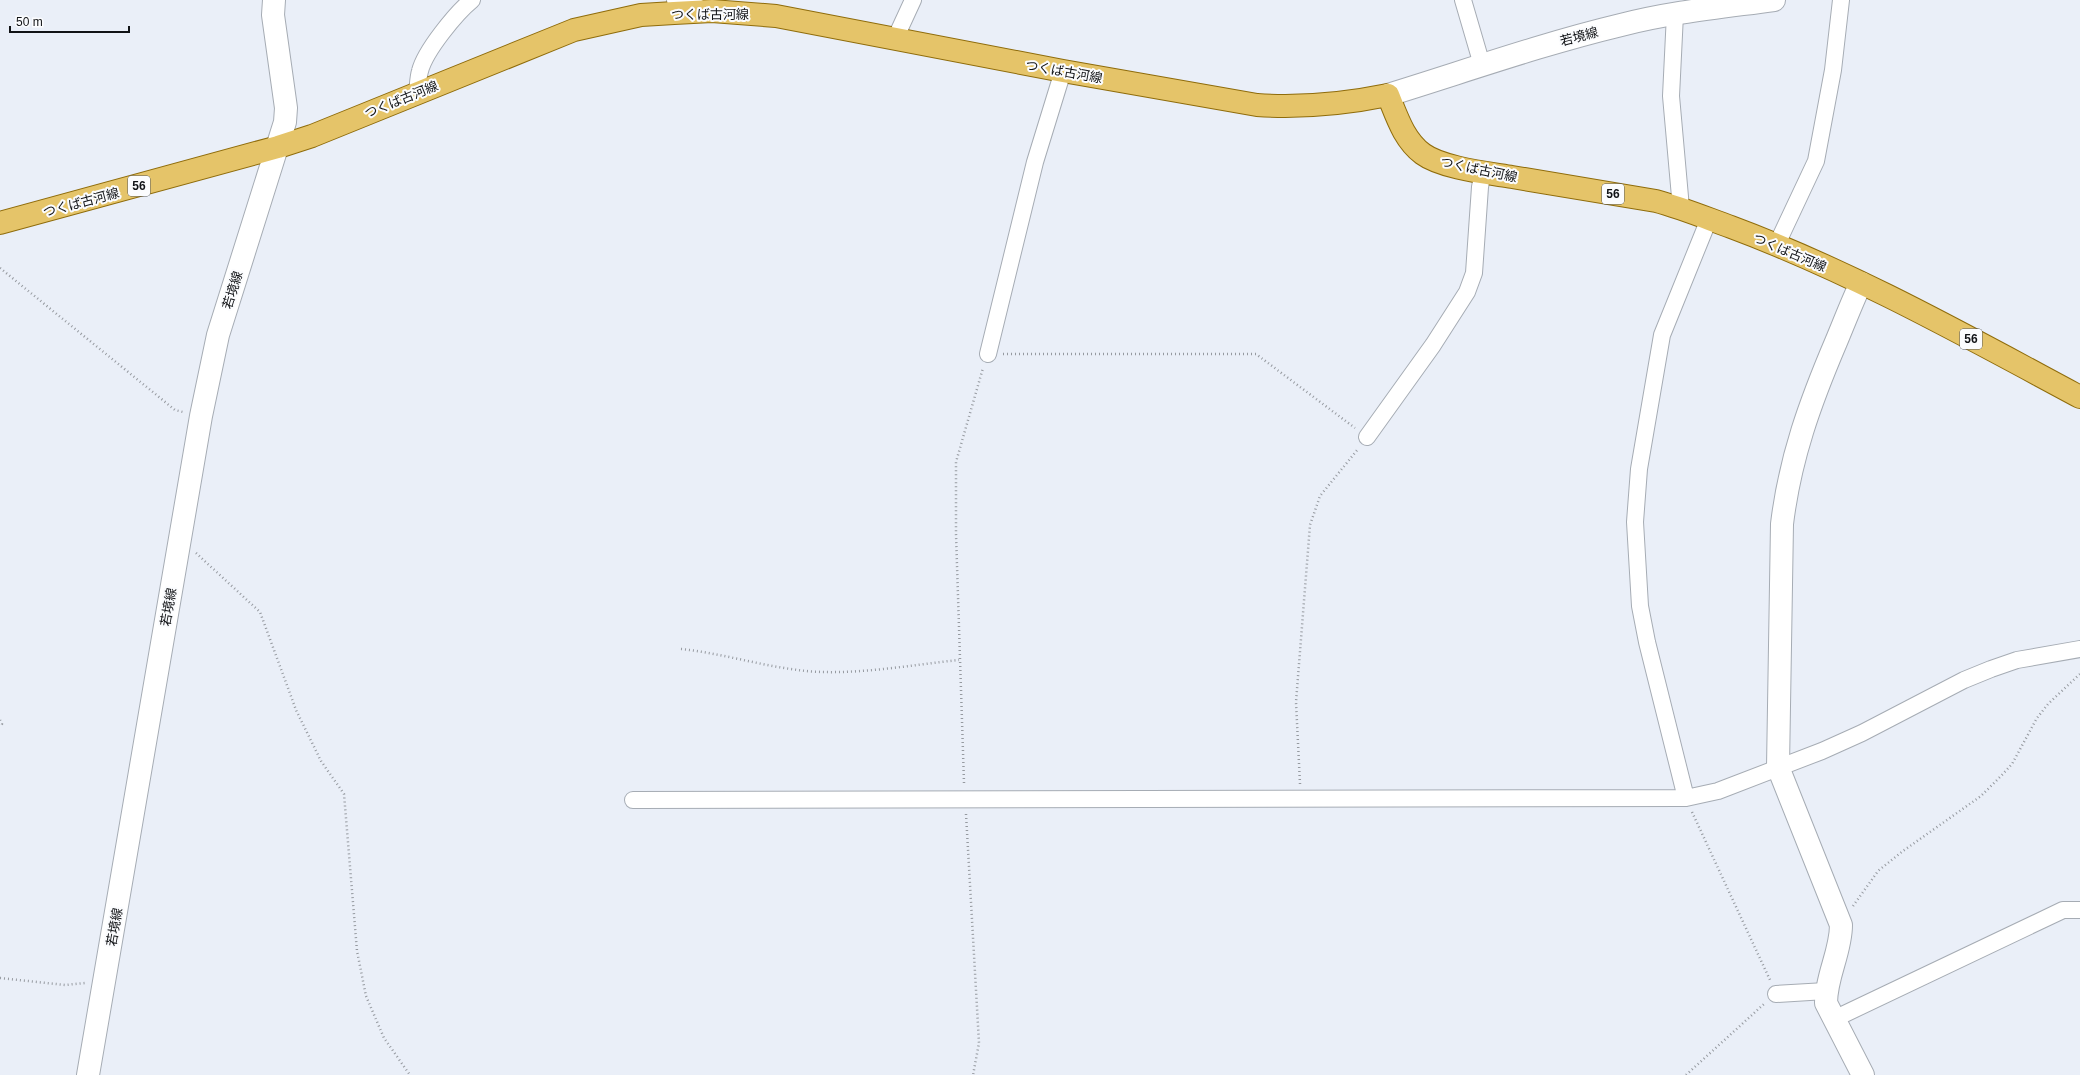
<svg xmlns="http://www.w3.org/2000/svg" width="2080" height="1075" font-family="Arial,'Noto Sans JP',sans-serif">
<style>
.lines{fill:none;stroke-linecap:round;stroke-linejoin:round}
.street-casing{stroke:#a6acb4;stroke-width:18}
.secondary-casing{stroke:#a6acb4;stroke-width:24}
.primary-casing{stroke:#8f6c0b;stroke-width:24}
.path{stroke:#969aa0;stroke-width:2.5;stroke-dasharray:1 3;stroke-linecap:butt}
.street{stroke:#fff;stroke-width:16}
.secondary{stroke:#fff;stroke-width:22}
.primary{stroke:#e5c469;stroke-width:22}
.labels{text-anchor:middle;stroke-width:4;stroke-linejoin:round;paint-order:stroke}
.shield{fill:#fbfcfe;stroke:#57595c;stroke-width:1}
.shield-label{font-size:12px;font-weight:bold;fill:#111316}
.street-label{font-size:13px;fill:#111316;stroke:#fbfcfe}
</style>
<rect width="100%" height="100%" fill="#eaeff8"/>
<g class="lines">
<defs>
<path id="street" d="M 675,0 L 700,8
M 1463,0 L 1482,65
M 1675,14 L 1671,96 L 1681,208
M 895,39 L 913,0
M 417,93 C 418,85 418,78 420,71 C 425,51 456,13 472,0
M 1777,244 L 1816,161 L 1833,70 L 1841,0
M 988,354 L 1035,162 L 1063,71
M 1367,437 L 1433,345 L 1467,292 L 1474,273 L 1480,187 L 1483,172
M 1686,798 L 1647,642 L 1640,606 L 1635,522 L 1639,469 L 1662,335 L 1709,219
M 633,800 L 1686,798 L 1718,791 L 1822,751 L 1862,733 L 1964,680 L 1991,669 L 2017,660 L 2080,649
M 1776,994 L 1826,991
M 1834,1019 L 2063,910 L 2080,910"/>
<path id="secondary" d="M 1388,95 C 1466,71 1542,44 1621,25 C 1671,12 1723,7 1774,0
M 1861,283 C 1852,302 1844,323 1836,342 C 1810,403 1790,458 1782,524 L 1778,767 L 1841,925 C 1841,952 1826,976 1826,1003 L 1863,1075
M 88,1075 L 201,416 L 218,335 L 285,122 L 286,108 L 273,15 L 274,0"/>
<path id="primary" d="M 0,223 L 278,147 L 312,136 L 574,30 L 641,15 L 674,13 L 712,11 L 776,16 L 1063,71 L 1257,105 C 1302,108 1344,104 1388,95 C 1397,117 1404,140 1423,154 C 1442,168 1488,173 1512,177 C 1560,185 1608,193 1656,201 C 1682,208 1706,218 1731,227 C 1852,272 1966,336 2080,397"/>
</defs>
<!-- street casing -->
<use href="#street" class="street-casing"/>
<!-- secondary casing -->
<use href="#secondary" class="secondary-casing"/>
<!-- primary casing -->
<use href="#primary" class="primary-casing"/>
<!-- path -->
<path class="path" d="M 0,268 L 175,410 L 183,412
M 1003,354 L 1256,354 L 1355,428
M 196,553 L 260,612 L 296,710 L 321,761 L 344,794 L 357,951 L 366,996 L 384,1038 L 410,1075
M 681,649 C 720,653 758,665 798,670 C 848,677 909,665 959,660
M 0,720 L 2,724 L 0,725
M 964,783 L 956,534 L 956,462 L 983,368
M 1300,784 L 1296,702 L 1310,525 L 1320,496 L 1358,449
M 1692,812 L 1770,980
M 966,814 L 979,1043 L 973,1075
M 1853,906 L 1878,871 L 1903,851 L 1981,796 L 2002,775 L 2012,764 L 2037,718 L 2048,704 L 2080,674
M 0,978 L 65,985 L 85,983
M 1686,1075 L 1764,1004"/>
<!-- street -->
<use href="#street" class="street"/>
<!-- secondary -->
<use href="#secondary" class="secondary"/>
<!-- primary -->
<use href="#primary" class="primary"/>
</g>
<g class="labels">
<!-- shield labels -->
<g class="shield">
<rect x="128" y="176" width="22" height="20" rx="3"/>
<rect x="1602" y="184" width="22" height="20" rx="3"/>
<rect x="1960" y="329" width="22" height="20" rx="3"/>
</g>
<g class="shield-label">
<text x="139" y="190">56</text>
<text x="1613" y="198">56</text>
<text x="1971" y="343">56</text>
</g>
<!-- street labels -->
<g class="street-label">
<text x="710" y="19">つくば古河線</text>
<text transform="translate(1579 36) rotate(-15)" y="5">若境線</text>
<text transform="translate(1064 71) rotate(10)" y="5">つくば古河線</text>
<text transform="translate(401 99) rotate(-22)" y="5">つくば古河線</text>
<text transform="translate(1479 169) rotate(12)" y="5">つくば古河線</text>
<text transform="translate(81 202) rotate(-15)" y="5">つくば古河線</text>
<text transform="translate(1790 252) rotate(23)" y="5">つくば古河線</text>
<text transform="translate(232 290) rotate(-73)" y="5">若境線</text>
<text transform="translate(168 607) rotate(-80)" y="5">若境線</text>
<text transform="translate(114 927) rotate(-80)" y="5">若境線</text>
</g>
</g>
<!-- scale -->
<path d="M10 26v6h119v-6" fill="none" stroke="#111316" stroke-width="2"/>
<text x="16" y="26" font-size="12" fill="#111316" stroke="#fbfcfe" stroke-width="3" paint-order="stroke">50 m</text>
</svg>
